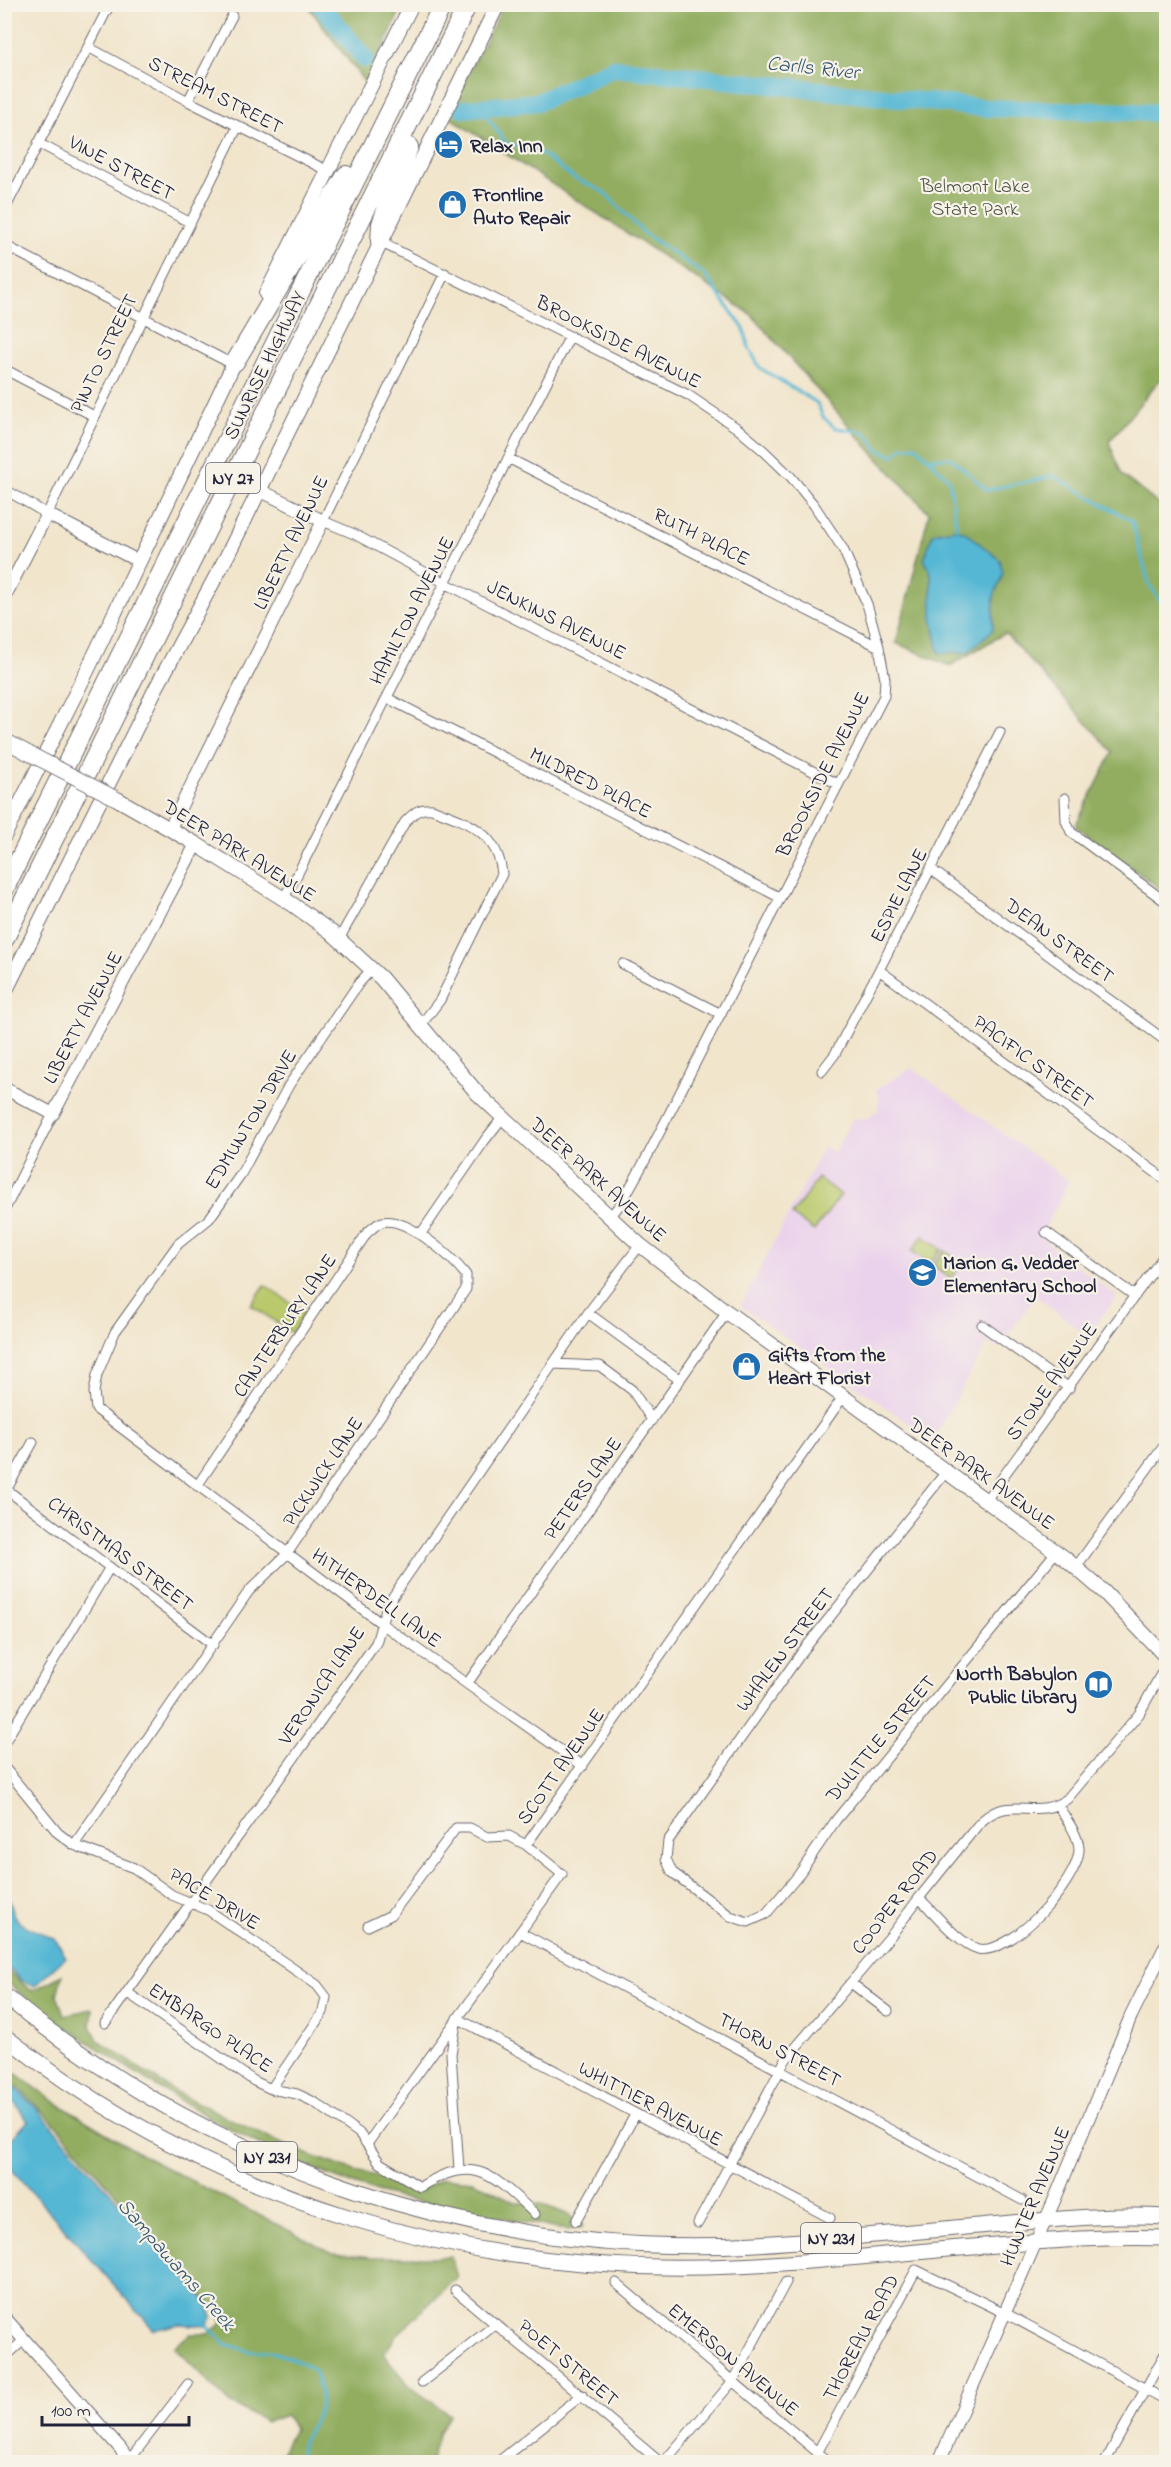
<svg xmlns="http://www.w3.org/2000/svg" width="1171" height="2467" font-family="'Indie Flower',sans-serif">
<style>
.built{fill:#ead1ec}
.green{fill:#b9c96c;stroke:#6e7654;stroke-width:1.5}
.forest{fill:#92ad60;stroke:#5a684e;stroke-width:1.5}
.water{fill:#55b7d4;stroke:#3c6c88;stroke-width:1.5}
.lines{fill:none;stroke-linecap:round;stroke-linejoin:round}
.stream{stroke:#55b7d4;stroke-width:3}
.river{stroke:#55b7d4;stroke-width:18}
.minor-casing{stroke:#6a666e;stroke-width:11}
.tertiary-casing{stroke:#6a666e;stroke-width:14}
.secondary-casing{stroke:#6a666e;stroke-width:16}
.primary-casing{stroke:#6a666e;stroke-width:17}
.motorway-casing{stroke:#6a666e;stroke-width:20}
.minor{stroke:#fff;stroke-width:9}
.tertiary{stroke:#fff;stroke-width:12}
.secondary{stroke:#fff;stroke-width:14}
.primary{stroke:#fff;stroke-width:15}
.motorway{stroke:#fff;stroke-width:18}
.secondary-bridge-casing{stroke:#6a666e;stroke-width:16;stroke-linecap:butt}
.secondary-bridge{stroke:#fff;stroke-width:14}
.labels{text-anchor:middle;stroke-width:4.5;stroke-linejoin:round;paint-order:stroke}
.shield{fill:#f7f3e8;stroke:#62616f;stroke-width:1.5}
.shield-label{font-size:18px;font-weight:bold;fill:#22223b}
.street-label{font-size:20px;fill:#22223b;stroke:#f7f3e8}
.poi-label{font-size:20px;font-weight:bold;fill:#22223b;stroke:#f7f3e8;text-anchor:start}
.park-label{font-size:20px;fill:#4f544a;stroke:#f7f3e8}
.water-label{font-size:21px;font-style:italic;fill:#345671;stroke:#f7f3e8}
</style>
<rect width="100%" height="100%" fill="#f7f3e8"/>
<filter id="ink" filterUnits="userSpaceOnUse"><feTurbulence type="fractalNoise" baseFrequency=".0167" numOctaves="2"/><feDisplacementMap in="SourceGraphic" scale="12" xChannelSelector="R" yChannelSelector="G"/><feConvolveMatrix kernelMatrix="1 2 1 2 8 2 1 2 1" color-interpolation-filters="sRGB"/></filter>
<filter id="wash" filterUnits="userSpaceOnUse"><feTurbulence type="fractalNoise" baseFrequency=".008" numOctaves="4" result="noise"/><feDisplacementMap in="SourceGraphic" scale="24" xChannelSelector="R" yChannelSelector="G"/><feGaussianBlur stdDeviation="1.35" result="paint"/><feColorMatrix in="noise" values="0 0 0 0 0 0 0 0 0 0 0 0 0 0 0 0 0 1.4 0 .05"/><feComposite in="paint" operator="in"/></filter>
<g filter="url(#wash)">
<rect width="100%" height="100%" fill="#f1e5cc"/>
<!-- built -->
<path class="built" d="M 912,1068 L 1069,1181 L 1041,1235 L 1056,1251 L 1117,1296 L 1088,1336 L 1036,1296 L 999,1348 L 987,1343 L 933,1440 L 741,1306 L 824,1146 L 834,1153 L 853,1118 L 865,1120 L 878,1110 L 879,1098 L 875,1090 Z"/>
<!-- green -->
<path class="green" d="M 818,1178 L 841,1195 L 814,1231 L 792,1215 Z
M 923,1236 L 941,1249 L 930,1264 L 912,1251 Z
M 944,1250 L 962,1264 L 951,1279 L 933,1265 Z
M 265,1285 L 305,1313 L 292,1333 L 251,1305 Z"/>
<!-- forest -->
<path class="forest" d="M 1111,4 L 1117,10 L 1123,5 L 1166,5 L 1166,372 L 1109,442 L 1122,475 L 1166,510 L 1166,893 L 1075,826 L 1113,752 L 1005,633 L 950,666 L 896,643 L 929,513 L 871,451 L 751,314 L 446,115 L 504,5 Z
M 307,5 L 403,5 L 366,84 Z
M 4,1968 L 32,1991 L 62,1975 L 57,1995 L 64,2015 L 93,2009 L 91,2026 L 98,2040 L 174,2091 L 275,2141 L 315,2157 L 355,2171 L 385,2178 L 414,2190 L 421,2190 L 443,2178 L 473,2181 L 515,2202 L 541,2204 L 567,2214 L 583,2227 L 567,2230 L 553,2228 C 490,2213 424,2208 362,2187 C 278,2159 201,2115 127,2067 C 85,2040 43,2013 5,1981 Z
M 4,2065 L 58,2104 L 149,2159 L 333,2253 L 373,2257 L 451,2257 L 457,2277 L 396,2336 L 384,2354 L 408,2385 L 450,2415 L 439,2431 L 431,2462 L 277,2462 L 294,2429 L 286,2415 L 266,2422 L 228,2402 L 174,2347 L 190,2334 L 208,2334 L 222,2323 L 219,2314 L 57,2126 L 5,2075 Z"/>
<!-- water -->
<path class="water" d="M 955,529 L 965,532 L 1000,560 L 1003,574 L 994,596 L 993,630 L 968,652 L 939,653 L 932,618 L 931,574 L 924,559 L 933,533 Z
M 5,1882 L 14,1916 L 21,1924 L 55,1939 L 66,1957 L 34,1986 L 21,1980 L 5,1965 Z
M 5,2078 L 37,2109 L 208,2304 L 212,2317 L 207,2326 L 179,2324 L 154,2330 L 5,2162 L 5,2146 L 28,2121 L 5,2090 Z"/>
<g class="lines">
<!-- stream -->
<path class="stream" d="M 480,107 L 507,144 L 535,149 L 574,178 L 604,192 L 645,234 L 704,274 L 744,329 L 749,348 L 760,368 L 817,403 L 823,417 L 835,428 L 865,432 L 879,450 L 893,456 L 903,447 L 916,446 L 928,458 L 951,458 L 987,490 L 1054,476 L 1132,521 L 1149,584 L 1166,609
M 929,459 L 949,479 L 957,529
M 206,2324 L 225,2344 L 249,2351 L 269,2351 L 294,2359 L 314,2370 C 328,2407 319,2407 304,2439 C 301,2445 301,2455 300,2462"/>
<!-- river -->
<path class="river" d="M 320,4 L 365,59
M 463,109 L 538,102 L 614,68 L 985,108 L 1166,113"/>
</g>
</g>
<g filter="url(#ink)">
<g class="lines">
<defs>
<path id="minor" d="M 88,47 L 188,101 L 328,171
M 188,101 L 232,16
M 38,143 L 189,222
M 4,211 L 110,4
M 380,242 L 688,395 L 737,428 L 764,451 L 791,477 L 814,505 L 843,549 L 867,604 L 879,647 L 885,679 L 884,696 L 648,1155 L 622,1202 L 610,1217
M 4,245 L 234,365
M 445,273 L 323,521 L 354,534 L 445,583 L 838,784
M 4,369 L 94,416
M 508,458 L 879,647
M 4,489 L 47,514 L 238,126
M 387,698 L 779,897
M 1065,798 L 1066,821 L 1071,832 L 1166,902
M 932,870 L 1166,1041
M 283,899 L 297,875 L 570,336
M 339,939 L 405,822 C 414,813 419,807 432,809 C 467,822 498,832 502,874 L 440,1000 L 421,1025
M 623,964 L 721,1014
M 372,969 L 359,983 L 289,1085 L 241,1174 L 209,1219 L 178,1244 L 115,1332 L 97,1375 L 94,1392 L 96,1409 L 382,1624 L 583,1766
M 879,970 L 1166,1180
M 822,1071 L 835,1054 L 879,970 L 1000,732
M 4,1211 L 53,1114
M 1046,1232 L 1135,1296
M 420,1235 L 485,1140 L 503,1117
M 588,1313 L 680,1380
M 982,1325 L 1069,1388
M 553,1364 L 600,1366 L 632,1390 L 652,1420
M 946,1472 L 802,1652 L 668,1841 L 666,1859 L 672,1872 L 730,1916 L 748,1922 L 766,1914 L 797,1877 L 836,1820 L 1056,1552
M 7,1490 L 213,1645
M 4,1494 L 33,1442
M 986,1500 L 1166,1253
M 1076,1567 L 1166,1443
M 467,1684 L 727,1312
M 4,1743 L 110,1567
M 4,1767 L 58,1833 L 74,1845 L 134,1868 L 172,1895 L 208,1910 L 317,1985 L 326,1997 L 323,2012 L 271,2089
M 74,1845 L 249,1591 L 287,1554 L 466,1289 L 466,1275 C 452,1257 406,1216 382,1222 C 376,1224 372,1229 367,1233 L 197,1486
M 526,1845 L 843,1397
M 919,1898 C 933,1911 959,1944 978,1949 C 1011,1956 1077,1882 1079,1851 C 1080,1836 1065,1818 1058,1805
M 520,1932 L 1022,2200
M 851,1983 L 888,2011
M 128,1993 L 254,2081 L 271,2089 L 297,2094 L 314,2102 L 359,2133 L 380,2163 L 420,2187 C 476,2153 492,2175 535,2214
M 105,2023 L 376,1643 L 387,1605 L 588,1313 L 640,1245
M 367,2144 L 562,1874 L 526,1845 L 509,1836 L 487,1837 L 470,1828 L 456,1828 L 391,1915 L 368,1926
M 459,2169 L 451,2054 L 457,2018 L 830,2218
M 576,2221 L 635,2115
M 698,2223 L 786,2059 L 893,1933 L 919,1898 L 977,1826 C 1007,1791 1035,1822 1067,1799 L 1139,1714 L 1166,1665
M 616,2283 L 829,2462
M 455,2290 L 660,2462
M 4,2358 L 25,2339
M 422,2382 L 496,2324
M 817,2453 L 916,2270 L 1005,2313 L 1166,2400
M 128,2462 L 188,2384
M 498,2462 L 582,2395
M 664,2462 L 732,2382 L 786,2282
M 1105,2462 L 1166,2352"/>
<path id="tertiary" d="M 4,598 L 47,514 L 138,561
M 170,828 L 323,521 L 259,490
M 4,1088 L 53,1114 L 196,844
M 4,2317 L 120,2448 L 130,2462
M 939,2462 L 1054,2201 L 1131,2016 L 1166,1945"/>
<path id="secondary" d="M 266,294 L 412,4
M 4,740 L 28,753
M 119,800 L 196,844 L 292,904 L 331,932 L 381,978 L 478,1094 L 640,1245 L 727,1312 L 1066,1559 L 1104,1592 L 1166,1657
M 4,836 L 86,673 L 238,355
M 4,994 L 155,690 L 228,554 L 498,4"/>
<path id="primary" d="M 4,1995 C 214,2169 484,2260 756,2244 C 838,2239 919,2231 1001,2224 C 1056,2219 1111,2214 1166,2217
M 4,2036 C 214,2200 468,2278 734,2266 C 825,2262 917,2251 1008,2244 C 1061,2240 1113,2236 1166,2238"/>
<path id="motorway" d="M 380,242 L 381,224 L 409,147
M 235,362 L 346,175
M 4,890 L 443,4
M 4,940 L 468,4"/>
</defs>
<!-- minor casing -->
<use href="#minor" class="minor-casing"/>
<!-- tertiary casing -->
<use href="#tertiary" class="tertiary-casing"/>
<!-- secondary casing -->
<use href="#secondary" class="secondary-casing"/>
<!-- primary casing -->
<use href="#primary" class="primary-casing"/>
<!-- motorway casing -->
<use href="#motorway" class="motorway-casing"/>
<!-- minor -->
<use href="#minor" class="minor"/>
<!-- tertiary -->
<use href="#tertiary" class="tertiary"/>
<!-- secondary -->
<use href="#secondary" class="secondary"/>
<!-- primary -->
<use href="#primary" class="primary"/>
<!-- motorway -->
<use href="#motorway" class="motorway"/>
<defs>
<path id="secondary-bridge" d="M 28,753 L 119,800"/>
</defs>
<!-- secondary-bridge casing -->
<use href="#secondary-bridge" class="secondary-bridge-casing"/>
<!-- secondary-bridge -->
<use href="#secondary-bridge" class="secondary-bridge"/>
</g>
</g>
<!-- icons -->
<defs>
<symbol id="hotel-disc" viewBox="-11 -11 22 22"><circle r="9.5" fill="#1f6fb2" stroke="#f7f3e8"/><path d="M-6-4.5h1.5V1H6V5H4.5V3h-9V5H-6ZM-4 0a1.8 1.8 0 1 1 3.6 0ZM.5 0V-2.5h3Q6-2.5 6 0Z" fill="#fff"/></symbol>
<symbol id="shop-disc" viewBox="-11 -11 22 22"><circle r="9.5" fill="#1f6fb2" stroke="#f7f3e8"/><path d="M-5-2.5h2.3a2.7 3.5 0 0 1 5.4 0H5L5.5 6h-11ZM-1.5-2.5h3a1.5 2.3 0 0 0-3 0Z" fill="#fff"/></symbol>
<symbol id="school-disc" viewBox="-11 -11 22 22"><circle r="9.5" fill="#1f6fb2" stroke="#f7f3e8"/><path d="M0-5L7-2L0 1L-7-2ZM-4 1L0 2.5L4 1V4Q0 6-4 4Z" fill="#fff"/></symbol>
<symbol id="library-disc" viewBox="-11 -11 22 22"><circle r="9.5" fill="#1f6fb2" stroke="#f7f3e8"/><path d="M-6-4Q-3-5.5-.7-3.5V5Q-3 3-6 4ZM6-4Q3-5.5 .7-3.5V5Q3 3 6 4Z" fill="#fff"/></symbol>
</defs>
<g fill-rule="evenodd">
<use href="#hotel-disc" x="432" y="128" width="33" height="33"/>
<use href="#shop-disc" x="436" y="188" width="33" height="33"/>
<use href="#school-disc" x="906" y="1256" width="33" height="33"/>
<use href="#shop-disc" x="730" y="1350" width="33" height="33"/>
<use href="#library-disc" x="1082" y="1668" width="33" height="33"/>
</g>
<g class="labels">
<!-- shield labels -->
<g class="shield">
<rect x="206" y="463" width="54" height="30" rx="4.5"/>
<rect x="237" y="2142" width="60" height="30" rx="4.5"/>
<rect x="801" y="2223" width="60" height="30" rx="4.5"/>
</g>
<g class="shield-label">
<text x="233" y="484">NY 27</text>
<text x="267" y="2163">NY 231</text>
<text x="831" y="2244">NY 231</text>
</g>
<!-- street labels -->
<g class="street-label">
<text transform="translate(216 94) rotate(27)" y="7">STREAM STREET</text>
<text transform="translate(122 167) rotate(28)" y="7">VINE STREET</text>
<text transform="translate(619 341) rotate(27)" y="7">BROOKSIDE AVENUE</text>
<text transform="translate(103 353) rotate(-64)" y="7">PINTO STREET</text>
<text transform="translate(264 365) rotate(-64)" y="7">SUNRISE HIGHWAY</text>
<text transform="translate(702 536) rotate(27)" y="7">RUTH PLACE</text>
<text transform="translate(290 542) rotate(-64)" y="7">LIBERTY AVENUE</text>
<text transform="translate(411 610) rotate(-63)" y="7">HAMILTON AVENUE</text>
<text transform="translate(557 619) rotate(27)" y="7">JENKINS AVENUE</text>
<text transform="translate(822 774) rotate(-63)" y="7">BROOKSIDE AVENUE</text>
<text transform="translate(591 782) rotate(27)" y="7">MILDRED PLACE</text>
<text transform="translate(240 850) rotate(32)" y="7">DEER PARK AVENUE</text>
<text transform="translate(898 895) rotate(-63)" y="7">ESPIE LANE</text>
<text transform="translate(1060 940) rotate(36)" y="7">DEAN STREET</text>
<text transform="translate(82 1017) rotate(-62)" y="7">LIBERTY AVENUE</text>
<text transform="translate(1034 1061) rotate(36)" y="7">PACIFIC STREET</text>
<text transform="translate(250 1119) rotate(-59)" y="7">EDMUNTON DRIVE</text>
<text transform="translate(599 1179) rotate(42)" y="7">DEER PARK AVENUE</text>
<text transform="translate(284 1325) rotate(-56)" y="7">CANTERBURY LANE</text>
<text transform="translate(1051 1381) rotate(-54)" y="7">STONE AVENUE</text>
<text transform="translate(322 1471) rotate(-56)" y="7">PICKWICK LANE</text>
<text transform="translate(982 1473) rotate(36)" y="7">DEER PARK AVENUE</text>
<text transform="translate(582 1488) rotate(-55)" y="7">PETERS LANE</text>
<text transform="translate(121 1553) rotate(37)" y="7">CHRISTMAS STREET</text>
<text transform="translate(377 1597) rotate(36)" y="7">HITHERDELL LANE</text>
<text transform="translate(784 1649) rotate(-53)" y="7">WHALEN STREET</text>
<text transform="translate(321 1685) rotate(-56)" y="7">VERONICA LANE</text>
<text transform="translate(880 1738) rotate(-50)" y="7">DULITTLE STREET</text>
<text transform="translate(560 1766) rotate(-55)" y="7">SCOTT AVENUE</text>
<text transform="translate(215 1898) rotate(31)" y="7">PACE DRIVE</text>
<text transform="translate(894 1901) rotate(-52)" y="7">COOPER ROAD</text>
<text transform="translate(211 2027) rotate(34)" y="7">EMBARGO PLACE</text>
<text transform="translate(780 2049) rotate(28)" y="7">THORN STREET</text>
<text transform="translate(651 2103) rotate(28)" y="7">WHITTIER AVENUE</text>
<text transform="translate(1034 2196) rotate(-67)" y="7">HUNTER AVENUE</text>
<text transform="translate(860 2337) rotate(-62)" y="7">THOREAU ROAD</text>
<text transform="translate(734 2359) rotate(40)" y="7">EMERSON AVENUE</text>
<text transform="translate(569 2362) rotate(40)" y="7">POET STREET</text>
</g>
<!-- poi labels -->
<g class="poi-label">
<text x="470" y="152">Relax Inn</text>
<text x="473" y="201">Frontline<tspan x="473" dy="23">Auto Repair</tspan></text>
<text x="943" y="1269">Marion G. Vedder<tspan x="943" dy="23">Elementary School</tspan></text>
<text x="768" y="1361">Gifts from the<tspan x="768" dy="23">Heart Florist</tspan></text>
<text x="1077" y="1680" text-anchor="end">North Babylon<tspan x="1077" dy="23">Public Library</tspan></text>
</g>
<!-- park labels -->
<g class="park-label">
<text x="975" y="192">Belmont Lake<tspan x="975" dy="23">State Park</tspan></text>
</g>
<!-- water labels -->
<g class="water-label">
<text transform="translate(813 67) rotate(6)" y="7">Carlls River</text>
<text transform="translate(177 2264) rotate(49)" y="7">Sampawams Creek</text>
</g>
</g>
<!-- margin -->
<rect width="1171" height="2467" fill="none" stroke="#f7f3e8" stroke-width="24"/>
<!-- scale -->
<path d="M42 2416v9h147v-9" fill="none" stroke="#22223b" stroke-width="3"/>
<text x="51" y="2416" font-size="18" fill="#22223b" stroke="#f7f3e8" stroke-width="4.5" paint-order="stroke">100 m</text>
</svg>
